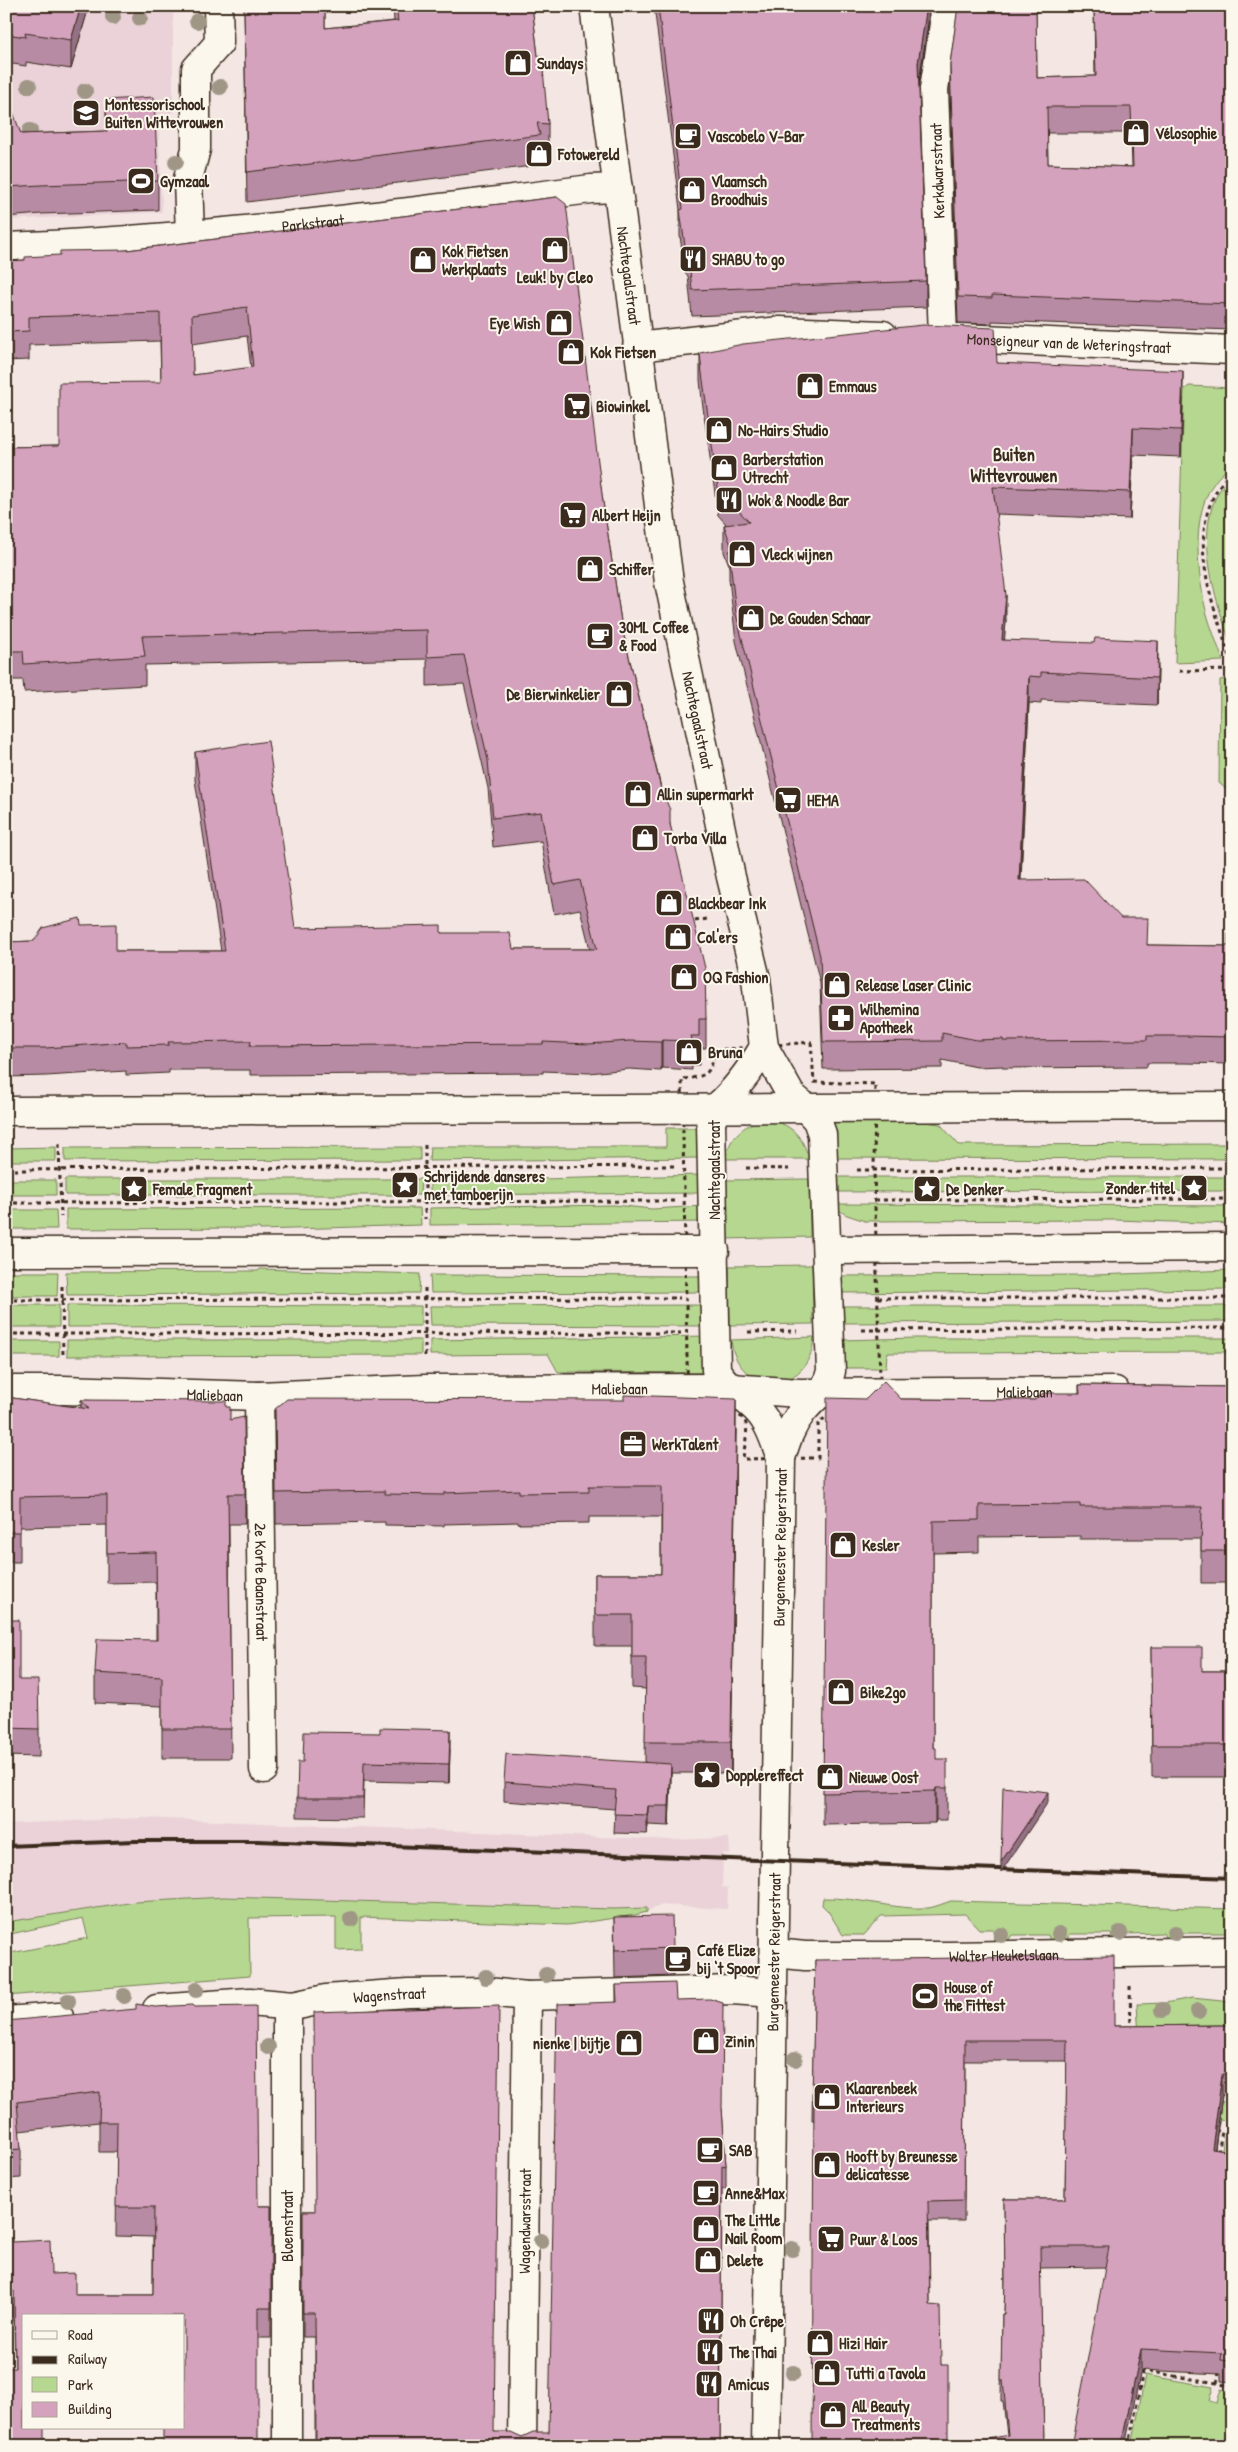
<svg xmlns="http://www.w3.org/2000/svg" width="1238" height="2452" font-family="'Patrick Hand',sans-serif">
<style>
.built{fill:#ead2d8}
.green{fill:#b6d790;stroke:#788057}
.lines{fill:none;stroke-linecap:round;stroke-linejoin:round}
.minor-casing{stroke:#3b2a1e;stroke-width:31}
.tertiary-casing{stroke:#3b2a1e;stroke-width:31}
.path{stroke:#3b2a1e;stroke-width:3;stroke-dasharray:4 4;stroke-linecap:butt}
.minor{stroke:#fbf7ec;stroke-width:28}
.tertiary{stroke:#fbf7ec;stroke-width:28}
.rail{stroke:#3b2a1e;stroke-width:4}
.tree{fill:#9f9686}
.wall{fill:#b78ba3;stroke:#3b2a1e;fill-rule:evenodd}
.shaded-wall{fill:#957185;stroke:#3b2a1e}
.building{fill:#d5a2be;stroke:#3b2a1e;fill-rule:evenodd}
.labels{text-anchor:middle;stroke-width:4;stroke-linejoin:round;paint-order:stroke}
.poi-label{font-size:16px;font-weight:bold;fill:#3b2a1e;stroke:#fbf7ec;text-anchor:start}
.street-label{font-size:16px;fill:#3b2a1e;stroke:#fbf7ec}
.neighbourhood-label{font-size:18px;font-weight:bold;fill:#3b2a1e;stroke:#fbf7ec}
</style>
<rect width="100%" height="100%" fill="#f3e6e3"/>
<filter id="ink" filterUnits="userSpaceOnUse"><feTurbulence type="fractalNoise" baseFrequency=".02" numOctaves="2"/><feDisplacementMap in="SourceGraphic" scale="10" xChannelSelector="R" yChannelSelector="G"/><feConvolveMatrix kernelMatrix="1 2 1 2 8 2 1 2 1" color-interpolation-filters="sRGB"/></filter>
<g filter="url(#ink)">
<!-- built -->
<path class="built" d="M 6,6 L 173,6 L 173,113 L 158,114 L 162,212 L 6,220 Z
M 143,1818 L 670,1840 L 729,1838 L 730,1854 L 723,1853 L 722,1887 L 728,1888 L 727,1909 L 662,1905 L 635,1916 L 566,1924 L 391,1916 L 101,1915 L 6,1933 L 6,1824 Z"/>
<!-- green -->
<path class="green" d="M 1189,386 L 1232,388 L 1232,466 C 1189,493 1196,559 1204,602 C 1208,622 1217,642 1223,661 L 1175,663 L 1184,390 Z
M 1232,476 L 1232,648 C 1216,601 1186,516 1232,476 Z
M 1232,678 L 1232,794 L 1219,783 L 1220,680 Z
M 875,1116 L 940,1124 L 959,1145 L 1232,1144 L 1232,1159 L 835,1158 L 834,1117 Z
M 760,1120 C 787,1120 802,1133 809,1159 L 725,1159 C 730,1138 739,1128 760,1120 Z
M 666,1128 L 698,1128 L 700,1158 L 429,1161 L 430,1147 L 666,1147 Z
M 56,1147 L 56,1161 L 6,1161 L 6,1148 Z
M 420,1147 L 420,1160 L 65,1161 L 65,1148 Z
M 701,1175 L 702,1193 L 430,1195 L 430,1179 L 542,1179 Z
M 836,1177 L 1232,1177 L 1232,1191 L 836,1192 Z
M 65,1179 L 421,1179 L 420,1195 L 65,1195 Z
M 809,1179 L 810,1237 L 726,1239 L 725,1180 Z
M 6,1180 L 56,1180 L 56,1195 L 6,1195 Z
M 837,1204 L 1232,1206 L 1232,1224 L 1116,1220 L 865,1221 L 847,1215 L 836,1209 Z
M 614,1205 L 652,1209 L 703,1206 L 705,1222 L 430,1225 L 430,1208 Z
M 420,1208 L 421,1225 L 260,1230 L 259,1228 L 66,1229 L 66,1209 Z
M 6,1210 L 56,1210 L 57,1229 L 6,1229 Z
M 812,1265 L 813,1324 L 730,1325 L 729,1266 Z
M 260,1269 L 420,1274 L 419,1293 L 67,1295 L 66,1272 L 258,1271 Z
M 1232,1270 L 1232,1289 L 839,1293 L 838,1276 L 1095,1275 Z
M 6,1272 L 58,1272 L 57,1296 L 6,1296 Z
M 430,1275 L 709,1276 L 710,1292 L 431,1293 Z
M 6,1305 L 59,1305 L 59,1327 L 6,1327 Z
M 67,1305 L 421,1306 L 421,1326 L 67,1327 Z
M 710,1305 L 711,1326 L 431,1325 L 430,1306 Z
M 840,1306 L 1232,1306 L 1232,1321 L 840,1323 Z
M 712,1336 L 714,1373 L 558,1372 L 548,1354 L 430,1355 L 430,1340 Z
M 814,1337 C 810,1397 737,1396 731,1340 Z
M 916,1338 L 1232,1338 L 1232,1352 L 887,1353 L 886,1368 L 841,1368 L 841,1340 Z
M 67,1340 L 421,1340 L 421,1355 L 67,1356 Z
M 6,1341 L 59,1341 L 59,1356 L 6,1356 Z
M 224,1897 L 613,1909 L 647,1908 L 647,1912 L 635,1915 L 567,1925 L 361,1917 L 361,1949 L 336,1950 L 336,1917 L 249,1918 L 250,1976 L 6,1996 L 6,1954 L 88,1938 L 83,1918 L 6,1935 L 6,1922 L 135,1902 Z
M 823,1898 C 859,1897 893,1910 928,1908 C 936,1907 944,1903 951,1901 L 1232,1909 L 1232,1940 L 1227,1933 L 1182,1933 L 1178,1940 L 1166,1939 L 1163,1933 L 1126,1934 L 1123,1940 L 1113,1940 L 1111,1934 L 1070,1934 L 1066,1941 L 1050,1941 L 1048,1935 L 1012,1935 L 1006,1944 L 994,1944 L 993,1929 L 979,1929 L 965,1914 L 881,1916 L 864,1935 L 843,1935 L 828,1911 L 822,1905 Z
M 1192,1998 L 1232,2002 L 1232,2036 L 1139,2037 L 1137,2004 L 1165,2003 Z
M 1175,2101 L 1232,2102 L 1232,2163 L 1220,2161 L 1227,2121 L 1220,2120 L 1218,2127 L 1181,2121 Z
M 1145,2375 L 1213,2387 L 1209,2401 L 1217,2403 L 1221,2389 L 1232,2392 L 1232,2434 L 1208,2446 L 1132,2446 Z"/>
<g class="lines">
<defs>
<g id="minor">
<path id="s1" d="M 594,6 L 669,582 L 731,877 L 756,979 L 764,1047 L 791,1095 L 805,1107"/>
<path d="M 190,236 L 188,179 L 196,149 L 196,69 L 219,43 L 218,6"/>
<path id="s2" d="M 6,247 C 202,239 397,214 591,189 L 618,188"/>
<path d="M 943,337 L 934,89 L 944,24 L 943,6"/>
<path id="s3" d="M 959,338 L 1232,350"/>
<path d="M 637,347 L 780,331 L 883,335"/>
<path d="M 718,1106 C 737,1089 751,1069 764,1047"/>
<path d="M 827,1250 L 1232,1247"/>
<path d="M 6,1252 L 715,1251"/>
<path id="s4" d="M 259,1396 L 264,1769"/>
<path id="s5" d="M 775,1953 L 805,1956 L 948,1956 L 1232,1951"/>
<path id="s6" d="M 157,2009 L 250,2002 L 293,2006 L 326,1999 L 408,1993 L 487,1992 L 527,1996 L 732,1990 L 773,1993"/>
<path d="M 6,2021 L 59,2017"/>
<path d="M 287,2446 L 287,2007"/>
<path id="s7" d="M 522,2446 L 527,1996"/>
</g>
<g id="tertiary">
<path d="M 718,1106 L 711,1122 L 716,1370 C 726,1388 744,1396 758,1411 C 770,1424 775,1442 781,1458"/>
<path d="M 6,1111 C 415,1112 823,1106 1232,1106"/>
<path id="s8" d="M 6,1390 L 63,1390 L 259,1396 L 425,1389 L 730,1388 L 799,1393 L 1115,1391"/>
<path id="s9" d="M 766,2446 L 781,1458 C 786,1441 791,1426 802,1412 C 814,1397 827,1391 831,1371 L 822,1134 L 817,1120 L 805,1107"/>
</g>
</defs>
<!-- minor casing -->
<use href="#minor" class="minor-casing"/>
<!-- tertiary casing -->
<use href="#tertiary" class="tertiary-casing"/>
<!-- path -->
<path class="path" d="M 1232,471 C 1190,512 1202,573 1219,623 C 1223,635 1226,649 1232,660
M 1179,671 L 1232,670
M 695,921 L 707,919
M 811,1042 L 814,1082 L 875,1084 L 874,1171 L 881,1414 L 825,1418 L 818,1423 L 818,1458 L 743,1459 C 744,1448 748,1434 746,1424 C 742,1406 702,1413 688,1413 L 682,1079 C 707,1077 711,1074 715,1050 Z
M 59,1144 L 61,1217
M 425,1145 L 425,1219
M 746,1168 L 789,1169
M 6,1170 L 678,1166
M 857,1170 L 1232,1168
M 875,1200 L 1232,1199
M 6,1203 L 678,1201
M 62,1286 L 63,1357
M 878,1298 L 1232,1298
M 6,1300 L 680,1298
M 862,1330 L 1232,1328
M 748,1332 L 797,1331
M 6,1334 L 681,1333
M 425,1356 L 425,1285
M 1130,1986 L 1131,2030
M 1215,2130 L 1222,2132 L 1218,2153
M 1176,2368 L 1174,2376 L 1217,2383
M 1141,2370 L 1174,2376
M 1219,2372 L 1217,2383 L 1232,2387
M 1129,2446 L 1143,2370"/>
<!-- minor -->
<use href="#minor" class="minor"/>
<!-- tertiary -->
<use href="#tertiary" class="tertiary"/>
<!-- rail -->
<path class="rail" d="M 6,1846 L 135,1841 L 258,1841 L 1232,1878"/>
</g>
<!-- trees -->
<g class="tree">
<circle cx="113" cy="17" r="8"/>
<circle cx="140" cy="18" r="8"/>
<circle cx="197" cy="21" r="8"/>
<circle cx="29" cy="86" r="8"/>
<circle cx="220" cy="87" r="8"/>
<circle cx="85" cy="91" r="8"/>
<circle cx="30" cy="131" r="8"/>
<circle cx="176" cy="162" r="8"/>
<circle cx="351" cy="1919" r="8"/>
<circle cx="1120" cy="1933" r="8"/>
<circle cx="1175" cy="1933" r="8"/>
<circle cx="1059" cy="1934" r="8"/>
<circle cx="1001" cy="1935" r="8"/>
<circle cx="546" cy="1975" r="8"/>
<circle cx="486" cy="1977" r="8"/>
<circle cx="196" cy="1990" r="8"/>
<circle cx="124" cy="1996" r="8"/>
<circle cx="68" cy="2001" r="8"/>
<circle cx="1162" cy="2010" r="8"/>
<circle cx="1198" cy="2011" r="8"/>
<circle cx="268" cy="2047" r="8"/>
<circle cx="795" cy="2059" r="8"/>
<circle cx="541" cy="2241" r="8"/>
<circle cx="792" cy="2249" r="8"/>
<circle cx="793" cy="2373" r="8"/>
</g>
<!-- wall -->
<path class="wall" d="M 6,6 L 89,6 L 71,69 L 26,62 L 26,66 L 6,63 Z
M 244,6 L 325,6 L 325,28 L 394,21 L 393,6 L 532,6 L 538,56 L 548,124 L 548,154 L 540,153 L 540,165 L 247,202 Z
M 654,6 L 929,6 L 928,23 L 919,84 L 926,281 L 926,307 L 692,316 L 688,276 L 685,272 L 680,236 L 680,210 Z
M 957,6 L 1036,6 L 1037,78 L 1095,76 L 1094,6 L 1232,6 L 1232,330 L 992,321 L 992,324 L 958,323 L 950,90 L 950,64 L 958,9 ZM 1047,133 L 1131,133 L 1132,167 L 1048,164 Z
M 6,88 L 7,104 L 21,134 L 106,131 L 106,100 L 158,181 L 158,210 L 41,214 L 6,217 Z
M 557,197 L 622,628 L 670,824 L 706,1019 L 706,1048 L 699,1048 L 699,1065 L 692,1065 L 692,1070 L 662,1068 L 661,1071 L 629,1069 L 589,1073 L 543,1071 L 543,1073 L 250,1075 L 250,1070 L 169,1070 L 169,1073 L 126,1075 L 126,1071 L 46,1076 L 6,1077 L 6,942 L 34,941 L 81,925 L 116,951 L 221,951 L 195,780 L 195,752 L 295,928 L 441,933 L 513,949 L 590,949 L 580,909 L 554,914 L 541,841 L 493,847 L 488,788 L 464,684 L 427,686 L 427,659 L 145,665 L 145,685 L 24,692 L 23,680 L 6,680 L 6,447 L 59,446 L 161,382 L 160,341 L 29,345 L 29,360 L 6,361 L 6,261 L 25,260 L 127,250 ZM 247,336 L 251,368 L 193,375 L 192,344 Z
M 700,353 L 997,363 L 1183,398 L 1181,457 L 1133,455 L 1130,519 L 996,514 L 1006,622 L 1004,640 L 1158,668 L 1157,705 L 1041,700 L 1041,704 L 1029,703 L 1021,880 L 1121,918 L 1148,945 L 1228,946 L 1232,934 L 1232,1069 L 1229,1069 L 1229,1064 L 1185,1063 L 1147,1063 L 1147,1067 L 1003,1068 L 1003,1066 L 977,1067 L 942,1060 L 942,1068 L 823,1069 L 820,983 L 736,641 L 729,579 L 729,565 L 724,552 L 724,525 L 726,524 L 718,515 L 702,400 L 700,380 Z
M 1079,1385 L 1232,1387 L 1232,1583 L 1201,1583 L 1201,1539 L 1080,1539 L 1080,1536 L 979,1537 L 979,1552 L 933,1553 L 933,1748 L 936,1759 L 947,1788 L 947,1820 L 936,1820 L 935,1823 L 823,1825 L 823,1793 L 901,1399 L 1035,1400 L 1079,1393 Z
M 6,1397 L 81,1408 L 81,1400 L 226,1407 L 230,1420 L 245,1494 L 245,1524 L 229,1524 L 231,1758 L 162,1758 L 162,1706 L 95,1703 L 95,1673 L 156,1640 L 156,1582 L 107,1583 L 107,1525 L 20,1527 L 20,1562 L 6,1562 Z
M 275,1409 L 736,1430 L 731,1773 L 671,1773 L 669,1826 L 648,1825 L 647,1834 L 614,1833 L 615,1809 L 504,1801 L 504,1782 L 645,1762 L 646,1689 L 632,1688 L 632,1646 L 595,1646 L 595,1574 L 661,1574 L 661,1517 L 589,1517 L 589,1523 L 519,1524 L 519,1522 L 444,1524 L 444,1526 L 385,1525 L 385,1522 L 276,1524 Z
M 6,1620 L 19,1680 L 39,1729 L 39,1757 L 6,1756 Z
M 1151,1647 L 1202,1671 L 1232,1671 L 1232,1777 L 1152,1777 Z
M 450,1749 L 449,1783 L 364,1781 L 363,1818 L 297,1817 L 297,1798 L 303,1762 Z
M 614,1917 L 673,1948 L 673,1976 L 615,1978 Z
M 815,1960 L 1114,2026 L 1232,2025 L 1232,2095 L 1222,2095 L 1215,2150 L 1232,2152 L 1232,2382 L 1221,2381 L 1221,2374 L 1141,2370 L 1105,2267 L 1040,2268 L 1044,2446 L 1007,2435 L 1003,2401 L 1001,2401 L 1002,2314 L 1004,2314 L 1005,2287 L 1004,2199 L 1065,2199 L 1067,2061 L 965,2061 L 964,2221 L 929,2221 L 930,2305 L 941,2365 L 948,2446 L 814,2120 L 812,2120 Z
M 616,1985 L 676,2000 L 722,2109 L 726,2166 L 726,2190 L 722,2189 L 720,2446 L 315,2446 L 315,2337 L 303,2337 L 303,2211 L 314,2211 L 494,2432 L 522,2437 L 549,2432 L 616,2002 Z
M 6,2021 L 258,2206 L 271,2206 L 271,2338 L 258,2338 L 184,2316 L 24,2316 L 24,2428 L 15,2368 L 14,2320 L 7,2320 L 6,2315 L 6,2239 L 13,2242 L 75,2295 L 153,2295 L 153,2237 L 116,2236 L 117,2152 L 99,2152 L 99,2122 L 19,2131 L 21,2149 L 21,2178 L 6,2179 Z"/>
<!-- shaded-wall -->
<path class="shaded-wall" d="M 81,6 L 89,6 L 71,69 L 71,40 Z
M 927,6 L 929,6 L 928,23 L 918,89 L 918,63 Z
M 1183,371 L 1183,398 L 1181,457 L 1181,430 Z
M 1133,428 L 1133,455 L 1130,519 L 1130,492 Z
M 1006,595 L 1006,622 L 1002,668 L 1002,640 Z
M 1158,641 L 1158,668 L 1157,705 L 1157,678 Z
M 1029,676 L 1029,703 L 1019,907 L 1019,880 Z
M 662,1040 L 662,1068 L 661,1071 L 661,1042 Z
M 736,1399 L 736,1430 L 731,1773 L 731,1742 Z
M 450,1730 L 450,1749 L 449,1783 L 449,1764 Z
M 671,1764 L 671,1783 L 669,1826 L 669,1806 Z
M 936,1788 L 936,1820 L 935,1823 L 935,1791 Z
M 1048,1792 L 1048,1802 L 1001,1872 L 1001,1862 Z
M 648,1806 L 648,1825 L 647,1834 L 647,1815 Z
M 1222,2074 L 1222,2095 L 1212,2170 L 1212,2149 Z
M 1141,2349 L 1141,2370 L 1125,2446 L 1121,2446 Z"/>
<!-- building -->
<path class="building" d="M 6,6 L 81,6 L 71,40 L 25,33 L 26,37 L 6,34 Z
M 244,6 L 325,6 L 325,28 L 398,21 L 396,6 L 532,6 L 538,56 L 540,56 L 543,69 L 548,124 L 537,123 L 540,135 L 247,172 Z
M 658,6 L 927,6 L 918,63 L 926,281 L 692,290 L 688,250 L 685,246 L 680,210 L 683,209 Z
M 958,6 L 1036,6 L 1037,78 L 1096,76 L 1094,6 L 1232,6 L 1232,304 L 992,295 L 992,298 L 958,297 L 950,64 ZM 1047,107 L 1131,107 L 1133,167 L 1048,164 Z
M 6,88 L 7,104 L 10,104 L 21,134 L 107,131 L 106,100 L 154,97 L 158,181 L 41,185 L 6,187 Z
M 557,197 L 566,204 L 603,502 L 622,628 L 661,789 L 670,810 L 670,824 L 705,968 L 706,1019 L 699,1019 L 699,1036 L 691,1036 L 692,1041 L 662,1040 L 661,1042 L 629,1041 L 589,1044 L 543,1042 L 543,1044 L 250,1046 L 251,1041 L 168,1042 L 169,1045 L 126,1046 L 126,1042 L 46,1048 L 6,1048 L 6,942 L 34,941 L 43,928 L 80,918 L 81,925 L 116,924 L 116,951 L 225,951 L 195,752 L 268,741 L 295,928 L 441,925 L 441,933 L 510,933 L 513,949 L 597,949 L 580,880 L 554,885 L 541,812 L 493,818 L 488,760 L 464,655 L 427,657 L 427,630 L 142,636 L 145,656 L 24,664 L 23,651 L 6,651 L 6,447 L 59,446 L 59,383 L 161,382 L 160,313 L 29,317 L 29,331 L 6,332 L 6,261 L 25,260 L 25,257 L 60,255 L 60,251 L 127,250 ZM 247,307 L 253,367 L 193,375 L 192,315 Z
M 923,325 L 995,328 L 997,363 L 1183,371 L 1181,430 L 1133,428 L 1130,492 L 993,487 L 1006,595 L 1002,640 L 1094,643 L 1095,638 L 1158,641 L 1157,678 L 1041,672 L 1041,677 L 1029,676 L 1019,880 L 1084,879 L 1121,918 L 1148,918 L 1147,945 L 1228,946 L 1228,934 L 1232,934 L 1232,1042 L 1229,1042 L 1230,1037 L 1185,1036 L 1147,1036 L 1147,1040 L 1003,1041 L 1003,1039 L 977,1040 L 942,1033 L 942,1041 L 823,1042 L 820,956 L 736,614 L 729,551 L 733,551 L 724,525 L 749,522 L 718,488 L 702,373 L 700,353 L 743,344 Z
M 884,1381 L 901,1399 L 1035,1400 L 1043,1393 L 1080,1393 L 1079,1385 L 1232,1387 L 1232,1551 L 1201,1551 L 1202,1507 L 1080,1507 L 1080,1504 L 979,1505 L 979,1520 L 933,1521 L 933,1748 L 936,1748 L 936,1759 L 947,1759 L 947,1788 L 936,1788 L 935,1791 L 823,1793 L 827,1398 L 866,1399 Z
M 624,1395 L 736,1399 L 731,1742 L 645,1742 L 646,1657 L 632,1657 L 632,1615 L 595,1615 L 595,1574 L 661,1574 L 662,1486 L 589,1486 L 589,1492 L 519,1493 L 519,1490 L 444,1493 L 444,1495 L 385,1494 L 385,1491 L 276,1493 L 275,1409 L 287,1399 L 624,1400 Z
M 6,1397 L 89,1409 L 81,1400 L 226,1401 L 226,1407 L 230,1407 L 230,1420 L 244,1417 L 245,1494 L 228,1494 L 231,1729 L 162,1729 L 162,1677 L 95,1673 L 97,1639 L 157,1640 L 156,1552 L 107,1553 L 107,1495 L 20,1497 L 20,1532 L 6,1532 Z
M 6,1620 L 19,1620 L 19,1680 L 38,1680 L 39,1729 L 6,1728 Z
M 1151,1647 L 1202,1647 L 1202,1671 L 1232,1671 L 1232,1745 L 1152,1745 Z
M 380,1728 L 450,1730 L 449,1764 L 364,1762 L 363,1798 L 297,1798 L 298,1762 L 303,1762 L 304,1732 L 380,1733 Z
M 506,1754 L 671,1764 L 669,1806 L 648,1806 L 647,1815 L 614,1814 L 616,1790 L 504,1782 Z
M 1003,1787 L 1048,1792 L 1001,1862 Z
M 672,1916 L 673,1948 L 615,1950 L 614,1917 Z
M 1114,1956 L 1114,2026 L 1232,2025 L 1232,2074 L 1222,2074 L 1212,2149 L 1232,2152 L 1232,2361 L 1221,2360 L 1222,2353 L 1141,2349 L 1121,2446 L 1071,2446 L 1109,2247 L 1040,2247 L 1044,2446 L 954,2446 L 1008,2435 L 1003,2380 L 1001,2380 L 1002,2314 L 1004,2314 L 1005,2280 L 1004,2199 L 1065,2199 L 1067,2040 L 965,2040 L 964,2200 L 928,2201 L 930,2305 L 940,2306 L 941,2365 L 948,2365 L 948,2446 L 812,2446 L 814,2099 L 812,2099 L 815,1960 Z
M 675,1983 L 676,2000 L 710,1999 L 723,2003 L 722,2108 L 726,2166 L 722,2165 L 720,2446 L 316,2446 L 315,2313 L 303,2313 L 303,2211 L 315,2211 L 314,2012 L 499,2006 L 494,2432 L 511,2432 L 522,2437 L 533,2432 L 549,2432 L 557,2004 L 617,2002 L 616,1985 Z
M 136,2004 L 155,2007 L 192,2005 L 194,2007 L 256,2006 L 258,2206 L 271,2206 L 271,2308 L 258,2308 L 258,2446 L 163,2446 L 163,2428 L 184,2428 L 184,2316 L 24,2316 L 24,2428 L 44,2428 L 44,2446 L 6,2446 L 6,2368 L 15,2368 L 14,2291 L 7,2291 L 6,2239 L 13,2239 L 13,2242 L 50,2240 L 51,2274 L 75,2273 L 75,2295 L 153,2295 L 154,2207 L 116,2207 L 117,2122 L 99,2122 L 100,2092 L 17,2102 L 21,2149 L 6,2150 L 6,2021 L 136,2009 Z"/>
</g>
<!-- icons -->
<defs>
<symbol id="shop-square" viewBox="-11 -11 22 22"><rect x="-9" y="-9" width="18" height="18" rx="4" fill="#3b2a1e" stroke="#fbf7ec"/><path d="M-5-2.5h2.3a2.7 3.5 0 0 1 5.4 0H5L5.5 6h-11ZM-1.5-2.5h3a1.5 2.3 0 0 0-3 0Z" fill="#fff"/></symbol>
<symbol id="school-square" viewBox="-11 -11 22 22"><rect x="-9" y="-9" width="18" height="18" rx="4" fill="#3b2a1e" stroke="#fbf7ec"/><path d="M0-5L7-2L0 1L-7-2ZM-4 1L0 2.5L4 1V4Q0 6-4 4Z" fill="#fff"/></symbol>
<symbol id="cafe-square" viewBox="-11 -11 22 22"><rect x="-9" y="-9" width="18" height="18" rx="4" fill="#3b2a1e" stroke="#fbf7ec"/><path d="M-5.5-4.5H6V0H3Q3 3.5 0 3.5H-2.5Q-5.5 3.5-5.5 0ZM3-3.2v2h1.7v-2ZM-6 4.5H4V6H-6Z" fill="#fff"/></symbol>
<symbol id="stadium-square" viewBox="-11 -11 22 22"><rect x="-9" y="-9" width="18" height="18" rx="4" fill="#3b2a1e" stroke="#fbf7ec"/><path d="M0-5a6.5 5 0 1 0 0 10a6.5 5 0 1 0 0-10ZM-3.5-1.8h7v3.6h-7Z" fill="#fff"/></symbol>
<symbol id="restaurant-square" viewBox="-11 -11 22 22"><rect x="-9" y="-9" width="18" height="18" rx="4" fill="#3b2a1e" stroke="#fbf7ec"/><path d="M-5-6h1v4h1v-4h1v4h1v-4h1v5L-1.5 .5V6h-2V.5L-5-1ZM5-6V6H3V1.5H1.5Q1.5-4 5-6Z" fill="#fff"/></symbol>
<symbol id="supermarket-square" viewBox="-11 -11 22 22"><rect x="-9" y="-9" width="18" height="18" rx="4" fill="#3b2a1e" stroke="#fbf7ec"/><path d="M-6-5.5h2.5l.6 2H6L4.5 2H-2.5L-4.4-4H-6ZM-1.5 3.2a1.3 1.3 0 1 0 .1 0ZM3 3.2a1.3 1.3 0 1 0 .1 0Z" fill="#fff"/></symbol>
<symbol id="pharmacy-square" viewBox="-11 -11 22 22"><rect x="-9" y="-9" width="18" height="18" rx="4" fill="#3b2a1e" stroke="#fbf7ec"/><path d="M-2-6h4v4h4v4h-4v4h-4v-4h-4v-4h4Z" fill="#fff"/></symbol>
<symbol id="sight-square" viewBox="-11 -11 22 22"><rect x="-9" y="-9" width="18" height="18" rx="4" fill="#3b2a1e" stroke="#fbf7ec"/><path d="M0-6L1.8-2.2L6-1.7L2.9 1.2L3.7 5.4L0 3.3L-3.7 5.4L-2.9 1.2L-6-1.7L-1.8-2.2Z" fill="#fff"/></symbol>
<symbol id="office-square" viewBox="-11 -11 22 22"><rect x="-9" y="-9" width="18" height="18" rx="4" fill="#3b2a1e" stroke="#fbf7ec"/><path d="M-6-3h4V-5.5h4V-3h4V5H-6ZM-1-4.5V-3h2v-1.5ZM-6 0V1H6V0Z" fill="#fff"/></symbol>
</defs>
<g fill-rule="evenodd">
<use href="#shop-square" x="502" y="47" width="32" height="32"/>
<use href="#school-square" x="70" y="97" width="32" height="32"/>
<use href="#shop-square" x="1120" y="117" width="32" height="32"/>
<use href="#cafe-square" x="672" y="120" width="32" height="32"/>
<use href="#shop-square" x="523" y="138" width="32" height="32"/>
<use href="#stadium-square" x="125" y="165" width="32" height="32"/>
<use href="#shop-square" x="676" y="174" width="32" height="32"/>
<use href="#shop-square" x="539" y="234" width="32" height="32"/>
<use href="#restaurant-square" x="677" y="243" width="32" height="32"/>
<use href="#shop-square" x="407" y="244" width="32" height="32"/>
<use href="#shop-square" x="543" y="307" width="32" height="32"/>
<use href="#shop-square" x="555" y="336" width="32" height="32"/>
<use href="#shop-square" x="794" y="370" width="32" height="32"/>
<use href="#supermarket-square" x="561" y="390" width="32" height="32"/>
<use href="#shop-square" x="703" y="414" width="32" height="32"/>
<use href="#shop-square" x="708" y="452" width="32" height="32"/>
<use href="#restaurant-square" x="713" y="484" width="32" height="32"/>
<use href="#supermarket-square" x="557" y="499" width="32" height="32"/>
<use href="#shop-square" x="726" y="538" width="32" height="32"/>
<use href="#shop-square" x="574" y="553" width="32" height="32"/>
<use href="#shop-square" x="735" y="602" width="32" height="32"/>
<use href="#cafe-square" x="584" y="620" width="32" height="32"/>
<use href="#shop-square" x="603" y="678" width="32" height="32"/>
<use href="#shop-square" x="622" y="778" width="32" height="32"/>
<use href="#supermarket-square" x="772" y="784" width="32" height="32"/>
<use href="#shop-square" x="629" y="822" width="32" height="32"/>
<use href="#shop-square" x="653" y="887" width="32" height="32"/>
<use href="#shop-square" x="662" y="921" width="32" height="32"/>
<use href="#shop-square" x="668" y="961" width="32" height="32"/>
<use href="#shop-square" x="821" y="969" width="32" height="32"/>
<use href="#pharmacy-square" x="825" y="1002" width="32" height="32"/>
<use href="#shop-square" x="673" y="1036" width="32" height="32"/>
<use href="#sight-square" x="389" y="1169" width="32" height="32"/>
<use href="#sight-square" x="1178" y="1172" width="32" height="32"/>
<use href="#sight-square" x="118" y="1173" width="32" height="32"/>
<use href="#sight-square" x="911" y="1173" width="32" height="32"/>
<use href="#office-square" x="617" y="1428" width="32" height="32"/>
<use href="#shop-square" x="827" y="1529" width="32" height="32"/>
<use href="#shop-square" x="825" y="1676" width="32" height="32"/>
<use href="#sight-square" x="691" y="1759" width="32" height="32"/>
<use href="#shop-square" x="814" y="1761" width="32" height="32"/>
<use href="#cafe-square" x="662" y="1943" width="32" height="32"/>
<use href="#stadium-square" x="909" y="1980" width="32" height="32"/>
<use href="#shop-square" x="690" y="2025" width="32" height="32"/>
<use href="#shop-square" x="613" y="2027" width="32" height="32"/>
<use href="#shop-square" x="811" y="2081" width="32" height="32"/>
<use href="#cafe-square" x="694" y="2134" width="32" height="32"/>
<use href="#shop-square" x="811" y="2149" width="32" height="32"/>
<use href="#cafe-square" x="690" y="2177" width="32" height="32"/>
<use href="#shop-square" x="690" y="2213" width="32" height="32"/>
<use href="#supermarket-square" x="815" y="2223" width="32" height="32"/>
<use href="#shop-square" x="692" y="2244" width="32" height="32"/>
<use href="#restaurant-square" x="695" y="2305" width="32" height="32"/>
<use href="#shop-square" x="804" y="2327" width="32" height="32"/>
<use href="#restaurant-square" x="694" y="2336" width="32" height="32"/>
<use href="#shop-square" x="811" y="2357" width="32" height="32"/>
<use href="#restaurant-square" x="693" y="2368" width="32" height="32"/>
<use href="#shop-square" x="817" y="2399" width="32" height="32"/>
</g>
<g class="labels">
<!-- poi labels -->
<g class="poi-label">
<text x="537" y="69">Sundays</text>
<text x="105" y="110">Montessorischool<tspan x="105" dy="18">Buiten Wittevrouwen</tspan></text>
<text x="1155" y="139">Vélosophie</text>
<text x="707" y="142">Vascobelo V-Bar</text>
<text x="558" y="160">Fotowereld</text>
<text x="160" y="187">Gymzaal</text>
<text x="711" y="187">Vlaamsch<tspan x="711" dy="18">Broodhuis</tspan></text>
<text x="442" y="257">Kok Fietsen<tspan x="442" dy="18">Werkplaats</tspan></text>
<text x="712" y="265">SHABU to go</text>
<text x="555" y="283" text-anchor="middle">Leuk! by Cleo</text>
<text x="540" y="329" text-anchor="end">Eye Wish</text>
<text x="590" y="358">Kok Fietsen</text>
<text x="829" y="392">Emmaus</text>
<text x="596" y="412">Biowinkel</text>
<text x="738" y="436">No-Hairs Studio</text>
<text x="743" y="465">Barberstation<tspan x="743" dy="18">Utrecht</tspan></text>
<text x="748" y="506">Wok &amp; Noodle Bar</text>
<text x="592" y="521">Albert Heijn</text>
<text x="761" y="560">Vleck wijnen</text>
<text x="609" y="575">Schiffer</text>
<text x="770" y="624">De Gouden Schaar</text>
<text x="619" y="633">30ML Coffee<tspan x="619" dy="18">&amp; Food</tspan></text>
<text x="600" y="700" text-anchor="end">De Bierwinkelier</text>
<text x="657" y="800">Allin supermarkt</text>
<text x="807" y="806">HEMA</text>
<text x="664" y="844">Torba Villa</text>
<text x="688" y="909">Blackbear Ink</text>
<text x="697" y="943">Col'ers</text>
<text x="703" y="983">OQ Fashion</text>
<text x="856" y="991">Release Laser Clinic</text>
<text x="860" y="1015">Wilhemina<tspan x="860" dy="18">Apotheek</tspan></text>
<text x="708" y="1058">Bruna</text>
<text x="424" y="1182">Schrijdende danseres<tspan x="424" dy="18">met tamboerijn</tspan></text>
<text x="1175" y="1194" text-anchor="end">Zonder titel</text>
<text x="153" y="1195">Female Fragment</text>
<text x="946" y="1195">De Denker</text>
<text x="652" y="1450">WerkTalent</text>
<text x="862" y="1551">Kesler</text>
<text x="860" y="1698">Bike2go</text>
<text x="726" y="1781">Dopplereffect</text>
<text x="849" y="1783">Nieuwe Oost</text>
<text x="697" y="1956">Café Elize<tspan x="697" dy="18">bij ‘t Spoor</tspan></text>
<text x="944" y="1993">House of<tspan x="944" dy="18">the Fittest</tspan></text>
<text x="725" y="2047">Zinin</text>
<text x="610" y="2049" text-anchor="end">nienke | bijtje</text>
<text x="846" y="2094">Klaarenbeek<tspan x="846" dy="18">Interieurs</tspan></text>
<text x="729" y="2156">SAB</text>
<text x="846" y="2162">Hooft by Breunesse<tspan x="846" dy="18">delicatesse</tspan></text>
<text x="725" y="2199">Anne&amp;Max</text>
<text x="725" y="2226">The Little<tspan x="725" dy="18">Nail Room</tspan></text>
<text x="850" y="2245">Puur &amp; Loos</text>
<text x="727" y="2266">Delete</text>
<text x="730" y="2327">Oh Crêpe</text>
<text x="839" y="2349">Hizi Hair</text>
<text x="729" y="2358">The Thai</text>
<text x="846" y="2379">Tutti a Tavola</text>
<text x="728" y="2390">Amicus</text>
<text x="852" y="2412">All Beauty<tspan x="852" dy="18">Treatments</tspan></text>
</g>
<!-- street labels -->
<g class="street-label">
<text transform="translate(937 171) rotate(-92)" y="6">Kerkdwarsstraat</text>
<text dy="6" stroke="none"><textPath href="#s2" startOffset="308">Parkstraat</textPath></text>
<text dy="6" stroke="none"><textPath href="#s1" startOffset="272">Nachtegaalstraat</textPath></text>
<text dy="6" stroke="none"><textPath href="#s3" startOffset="110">Monseigneur van de Weteringstraat</textPath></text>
<text dy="6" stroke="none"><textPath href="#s1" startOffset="722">Nachtegaalstraat</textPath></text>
<text transform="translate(714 1170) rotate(-90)" y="6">Nachtegaalstraat</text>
<text dy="6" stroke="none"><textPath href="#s8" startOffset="614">Maliebaan</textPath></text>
<text dy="6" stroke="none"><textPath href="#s8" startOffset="1019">Maliebaan</textPath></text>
<text dy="6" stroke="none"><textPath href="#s8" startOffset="209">Maliebaan</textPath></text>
<text dy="6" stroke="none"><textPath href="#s9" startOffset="899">Burgemeester Reigerstraat</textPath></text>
<text dy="6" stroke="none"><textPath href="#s4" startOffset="186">2e Korte Baanstraat</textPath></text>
<text dy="6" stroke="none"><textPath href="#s9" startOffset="494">Burgemeester Reigerstraat</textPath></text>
<text dy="6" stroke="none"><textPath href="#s5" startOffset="229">Wolter Heukelslaan</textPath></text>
<text dy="6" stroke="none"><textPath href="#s6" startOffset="234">Wagenstraat</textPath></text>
<text dy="6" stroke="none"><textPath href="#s7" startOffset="225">Wagendwarsstraat</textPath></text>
<text transform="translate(287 2226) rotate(-90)" y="6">Bloemstraat</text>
</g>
<!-- neighbourhood labels -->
<g class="neighbourhood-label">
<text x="1014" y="461">Buiten<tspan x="1014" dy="21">Wittevrouwen</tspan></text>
</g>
</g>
<!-- margin -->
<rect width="1238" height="2452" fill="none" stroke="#fbf7ec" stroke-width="25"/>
<rect x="12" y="12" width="1213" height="2427" fill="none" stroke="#3b2a1e" stroke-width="2" filter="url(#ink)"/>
<!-- legend -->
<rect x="22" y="2314" width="162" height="115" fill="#fbf7ec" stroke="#aea59a"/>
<rect x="32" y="2331" width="25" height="8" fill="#fbf7ec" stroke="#aea59a"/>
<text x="68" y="2340" font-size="15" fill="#3b2a1e">Road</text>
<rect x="32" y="2356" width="25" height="8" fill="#3b2a1e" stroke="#aea59a"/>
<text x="68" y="2364" font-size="15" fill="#3b2a1e">Railway</text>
<rect x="32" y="2377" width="25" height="15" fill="#b6d790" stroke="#aea59a"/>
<text x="68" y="2390" font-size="15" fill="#3b2a1e">Park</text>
<rect x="32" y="2402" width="25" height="15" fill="#d5a2be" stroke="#aea59a"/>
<text x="68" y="2414" font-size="15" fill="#3b2a1e">Building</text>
</svg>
